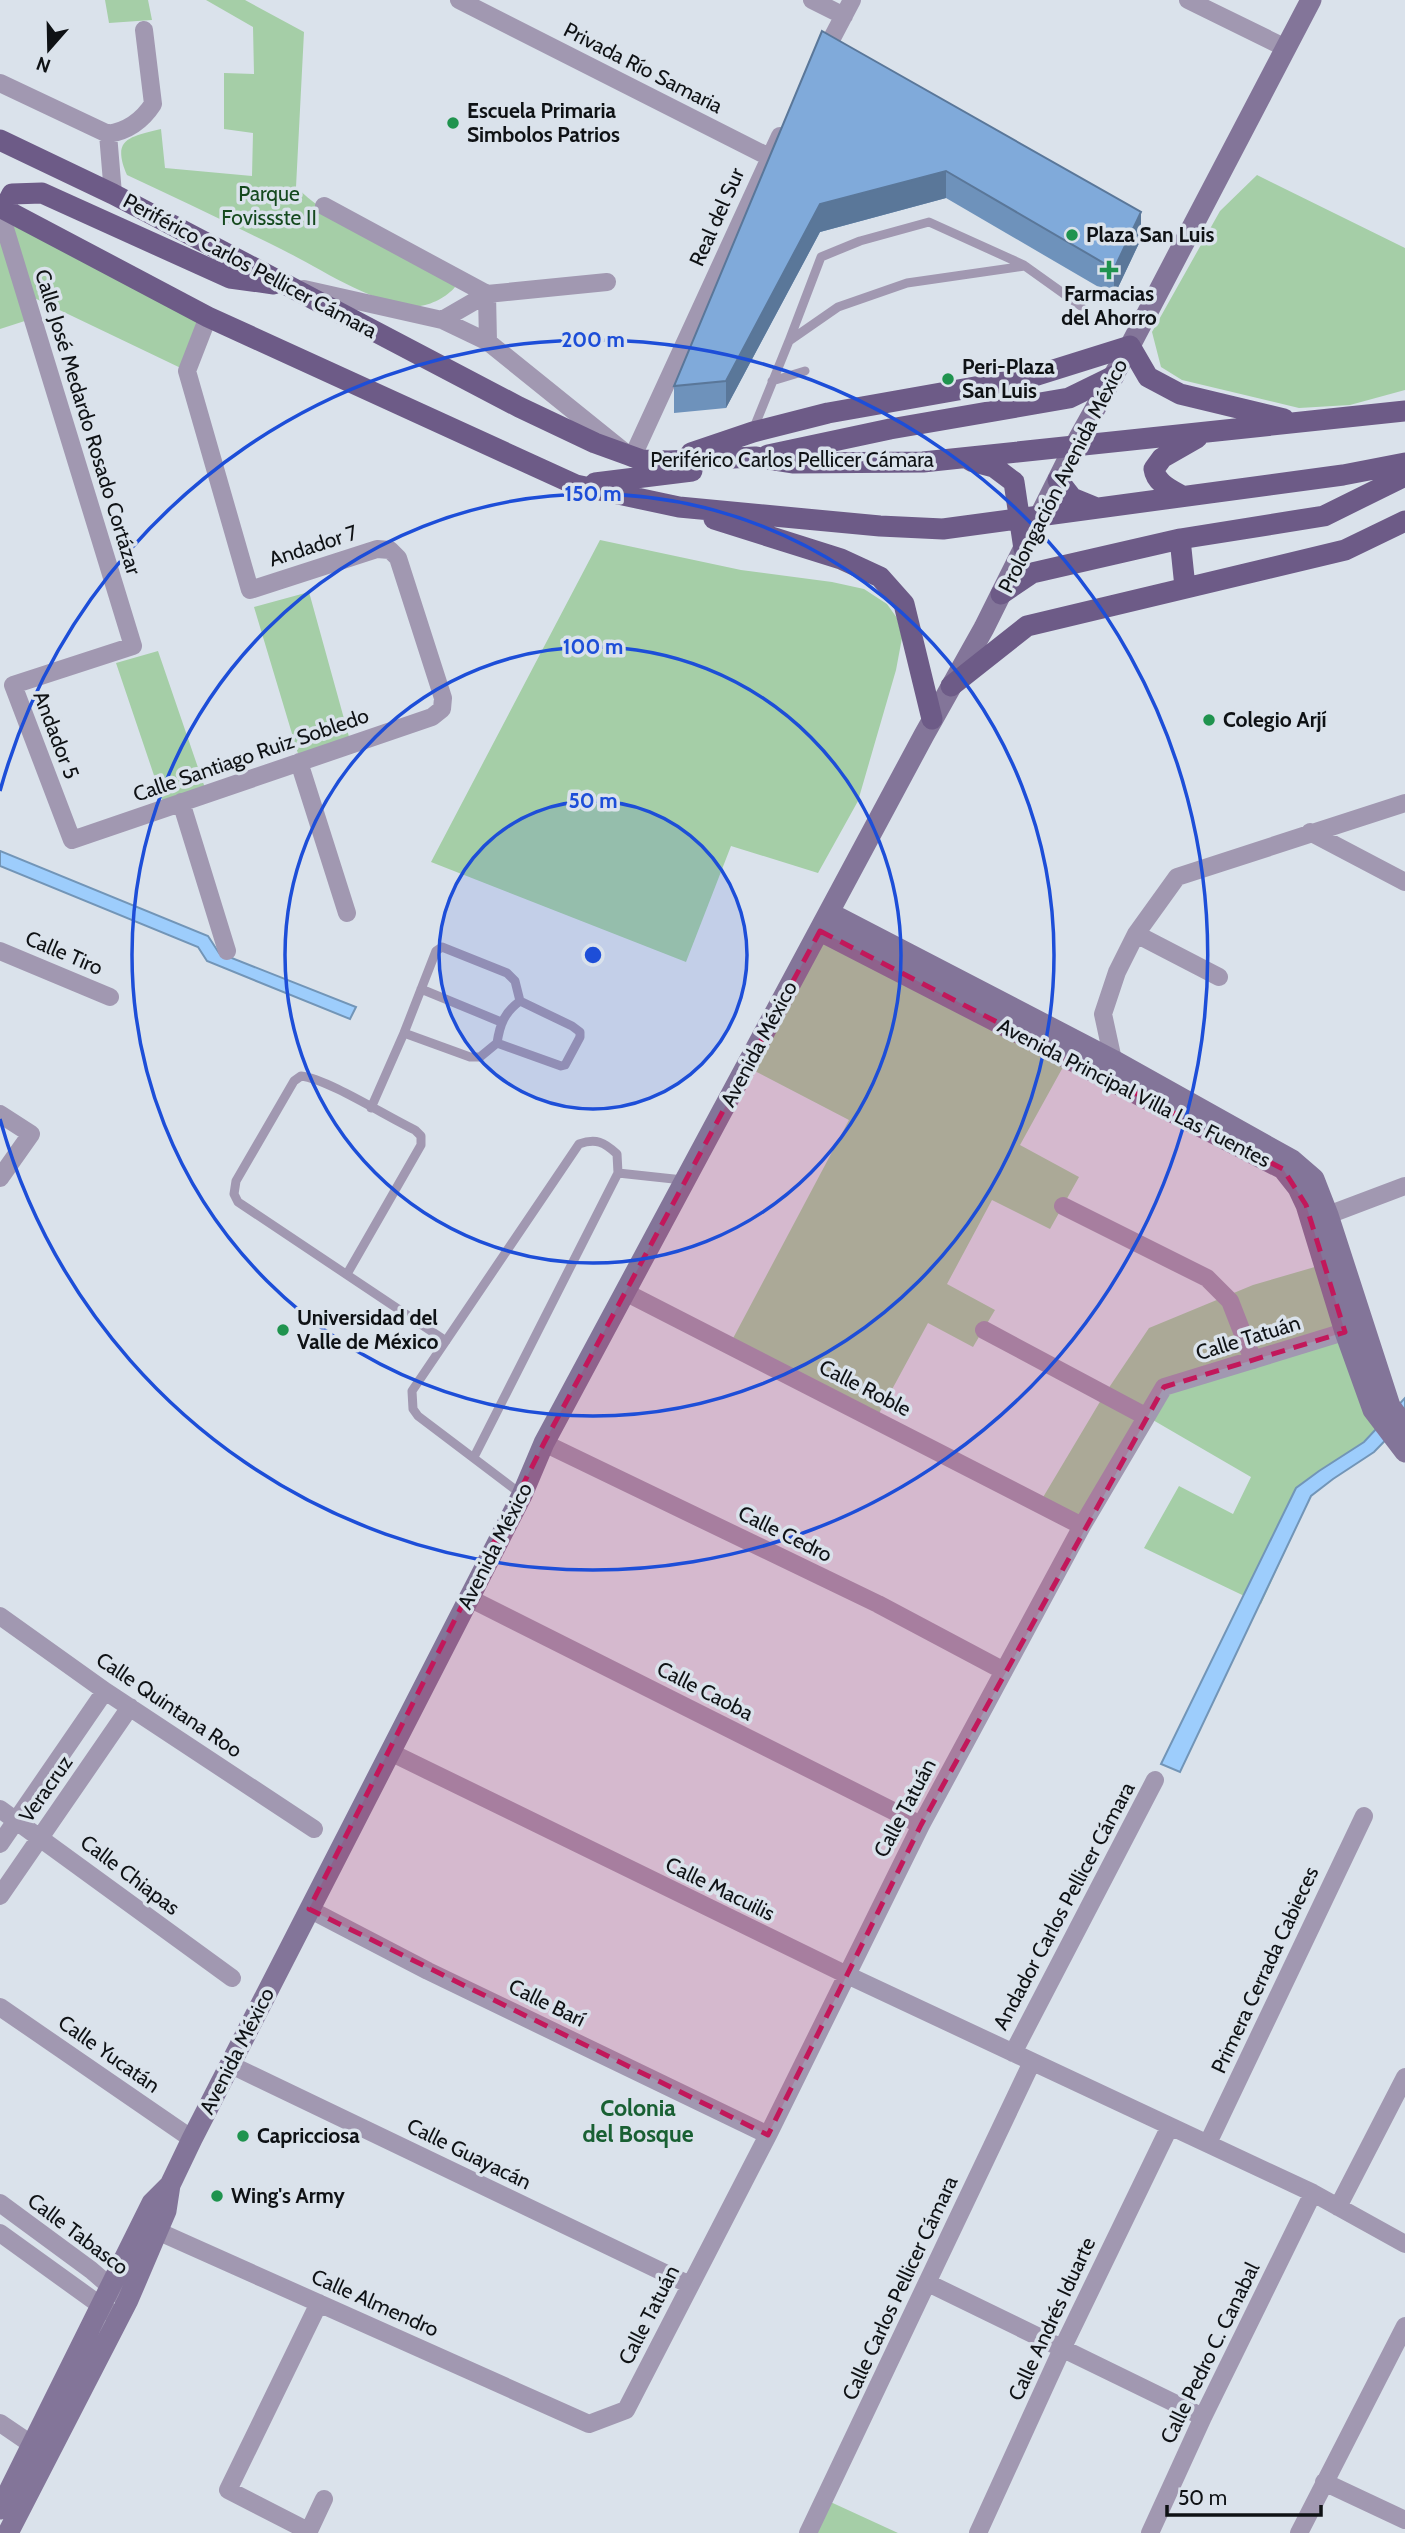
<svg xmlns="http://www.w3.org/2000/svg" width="1405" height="2533" font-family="Cabin,sans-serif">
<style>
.green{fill:#a5cea7}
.water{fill:#9dcdfc;stroke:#7295b7;stroke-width:2}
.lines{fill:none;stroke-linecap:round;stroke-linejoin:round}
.lane{stroke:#a198b1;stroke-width:9}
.street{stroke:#a198b1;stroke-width:18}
.secondary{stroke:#837599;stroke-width:21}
.primary{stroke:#6d5b87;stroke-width:21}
.wall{fill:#6e92bb}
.shaded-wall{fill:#5a7799}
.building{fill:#80aada;stroke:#5a7799;stroke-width:2}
.marked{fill:#c2185b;fill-opacity:0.2;stroke:#c2185b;stroke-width:5;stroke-dasharray:14 9;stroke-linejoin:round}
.ring{fill:none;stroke:#1d4ed8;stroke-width:3.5}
.poi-dot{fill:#1f934e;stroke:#dae2eb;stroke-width:2.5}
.labels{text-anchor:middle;stroke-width:7;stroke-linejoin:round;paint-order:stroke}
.street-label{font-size:21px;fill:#0f1215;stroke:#dae2eb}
.poi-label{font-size:21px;font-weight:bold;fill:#0f1215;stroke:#dae2eb;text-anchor:start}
.park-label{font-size:21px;fill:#15491e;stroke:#dae2eb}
.neighbourhood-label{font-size:23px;font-weight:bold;fill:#196033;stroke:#dae2eb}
.centre{fill:#1d4ed8;stroke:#dae2eb;stroke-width:3.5}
.ring-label{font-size:21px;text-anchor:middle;font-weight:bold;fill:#1d4ed8;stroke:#dae2eb;stroke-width:7;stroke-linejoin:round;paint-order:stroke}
</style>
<rect width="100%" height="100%" fill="#dae2eb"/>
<!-- green -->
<path class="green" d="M 105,0 L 148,0 L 152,20 L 109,23 Z
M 206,0 L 245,0 L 304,32 L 296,187 C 340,229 400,254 453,282 L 455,287 C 448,296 430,306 418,306 C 372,305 322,269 281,249 C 230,224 179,199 127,175 C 111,138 130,137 161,129 L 165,168 L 252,176 L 253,133 L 224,129 L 224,73 L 254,74 L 253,27 Z
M 1257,175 L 1405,248 L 1405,390 L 1350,405 L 1299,408 L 1182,380 L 1161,367 L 1152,332 L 1220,211 Z
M 0,207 L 208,317 L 187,371 L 24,293 L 31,319 L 0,329 Z
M 600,540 L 741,570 L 832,582 L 864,589 L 887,604 L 897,618 L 902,638 L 896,670 L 858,801 L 818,873 L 731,846 L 686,962 L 431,862 Z
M 309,592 L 351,744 L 299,757 L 254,607 Z
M 158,651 L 205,788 L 163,802 L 116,663 Z
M 820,931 L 1068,1058 L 1020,1145 L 1079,1177 L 1050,1229 L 992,1200 L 947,1284 L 995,1310 L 973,1347 L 928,1323 L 876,1419 L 730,1344 L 849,1120 L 747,1067 Z
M 1325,1264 L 1392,1435 L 1374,1452 L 1333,1479 L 1311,1496 L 1261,1604 L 1144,1548 L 1179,1486 L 1233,1514 L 1251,1477 L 1146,1416 L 1082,1526 L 1039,1504 L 1104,1395 L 1149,1328 L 1253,1285 Z
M 824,2499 L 898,2533 L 808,2533 Z"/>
<!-- water -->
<path class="water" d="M 0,851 L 208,936 L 219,953 L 356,1007 L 350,1019 L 207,961 L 198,947 L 0,866 Z
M 1405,1398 L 1405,1420 L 1374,1452 L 1333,1479 L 1311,1496 L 1180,1772 L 1161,1764 L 1296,1488 L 1319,1471 L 1364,1442 Z"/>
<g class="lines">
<!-- lane -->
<path class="lane" d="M 789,341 L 821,257 L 860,241 L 929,222 L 1024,265
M 772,381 L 805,371
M 753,430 L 789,341 L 838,307 L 907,283 L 1025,266 L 1081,306
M 421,989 L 501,1022
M 497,1043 C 500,1024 504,1013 520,1001
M 371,1108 L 404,1033 L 436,951 L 442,947 L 507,973 L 515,981 L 520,1001 L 572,1026 L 580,1032 L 580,1037 L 565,1065 L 561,1066 L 497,1043 L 480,1057 L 470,1057 L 404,1033
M 618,1173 L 683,1180
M 347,1274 L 421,1145 L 421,1136 L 415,1130 C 387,1117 328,1079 301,1076 L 294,1081 L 236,1181 L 234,1194 L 238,1202 L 446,1341
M 474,1457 L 618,1173 L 617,1154 C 604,1142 596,1138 579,1144 L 412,1391 L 413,1409 L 418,1416 L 521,1494"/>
<!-- street -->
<path class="street" d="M 459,0 L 769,157
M 812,0 L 844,16
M 1188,0 L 1286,48
M 821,59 L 852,0
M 0,83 L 108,134
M 113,194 L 108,134 C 128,131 142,121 153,104 L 144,30
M 324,206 L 487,294
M 0,212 L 133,646 L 13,685 L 72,840 L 432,717 L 442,709 L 443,698 L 398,558 L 390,550 L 377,549 L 250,590 L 187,371 L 208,317
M 304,289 L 442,320 L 488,342 L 632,458 L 780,136
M 487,294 L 488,342
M 442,320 L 487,294 L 607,282
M 299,762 L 347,913
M 181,802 L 227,951
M 1310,832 L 1405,882
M 1136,934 L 1219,977
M 0,951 L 110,997
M 1113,1060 L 1103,1014 L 1117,972 L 1136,934 L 1177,877 L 1405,803
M 0,1114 L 31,1134 L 0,1178
M 1063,1206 L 1207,1278 L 1230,1301 L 1253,1360
M 1328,1215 L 1405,1186
M 625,1292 L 1082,1526
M 984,1330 L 1145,1416
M 544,1443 L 878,1604 L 1004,1671
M 469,1598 L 921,1825
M 0,1616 L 105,1691 L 314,1829
M 390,1752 L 845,1974 L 1313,2193 L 1405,2244
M 0,1809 L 232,1978
M 0,1844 L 105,1691
M 0,1896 L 130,1707
M 309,1909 L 428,1971 L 768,2135
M 0,2007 L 192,2139
M 1013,2053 L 1155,1780
M 229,2064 L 690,2285
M 1208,2143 L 1364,1816
M 0,2203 L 91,2270 L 119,2294
M 1338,2207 L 1405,2077
M 146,2226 L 589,2424 L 626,2410 L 768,2135 L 921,1825 L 1082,1526 L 1164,1387 L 1357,1328
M 0,2233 L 111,2313
M 928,2283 L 1203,2417
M 0,2423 L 31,2444 L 43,2448
M 1324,2482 L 1405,2520
M 308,2531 L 228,2490 L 319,2303
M 308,2533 L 324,2499
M 808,2533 L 1032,2062
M 978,2533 L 1062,2349 L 1170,2126
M 1150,2533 L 1203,2417 L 1313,2193
M 1299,2533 L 1405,2326"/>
<!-- secondary -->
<path class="secondary" d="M 830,913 L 1113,1060 L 1292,1160 L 1314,1179 L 1328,1215 L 1390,1406 L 1405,1426
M 820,931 L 1283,1169 L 1298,1188 L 1306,1205 L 1345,1332 L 1373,1410 L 1405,1452
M 0,2509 L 152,2203 L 170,2185
M 8,2533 L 128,2300 L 166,2211 L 170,2185 L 192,2139 L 522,1495 L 544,1443 L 924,735 L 984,628 L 1075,445 L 1130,346 L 1311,0"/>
<!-- primary -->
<path class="primary" d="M 0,140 L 113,194 L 519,407 L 595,443 L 642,460 L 668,461 L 755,457 L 794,463 L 923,462 L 1405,411
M 0,207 L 208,317 L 576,485 L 679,507 L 880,526 L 943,529 L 1343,475 L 1405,463
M 4,209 L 12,194 L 42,193 L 230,278 L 274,284
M 691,453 L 753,432 L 828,413 L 1031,377 L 1130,346 L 1148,377 L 1180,394 L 1284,419
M 768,455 L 890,429 L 1069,398 L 1114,376
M 971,461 L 994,467 L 1014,482 L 1024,549
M 1058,480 L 1072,498 L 1094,507
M 595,483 L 692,471
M 1182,496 C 1170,489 1156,483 1154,469 L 1162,458 L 1197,438
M 714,519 L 841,559 L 880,577 L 904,604 L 932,719
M 1180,539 L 1185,587
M 1001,594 L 1032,573 L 1180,539 L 1324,516 L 1405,476
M 951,686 L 1027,626 L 1345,550 L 1405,521"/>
</g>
<!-- wall -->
<path class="wall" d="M 822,31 L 1141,239 L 1114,296 L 946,198 L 820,232 L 726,408 L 674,413 L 674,386 Z"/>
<!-- shaded-wall -->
<path class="shaded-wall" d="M 946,171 L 946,198 L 820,232 L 726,408 L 726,381 L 820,204 Z
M 1141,212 L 1141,239 L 1114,296 L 1114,269 Z"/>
<!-- building -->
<path class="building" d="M 822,31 L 1141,212 L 1114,269 L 946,171 L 820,204 L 726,381 L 674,386 Z"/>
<!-- marked area -->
<path class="marked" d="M 820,931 L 1283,1169 L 1306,1205 L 1345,1332 L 1164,1387 L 921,1825 L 768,2135 L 309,1909 L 544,1443 Z"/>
<!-- distance rings -->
<circle cx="593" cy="955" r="154" fill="#1d4ed8" fill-opacity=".12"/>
<g class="ring">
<circle cx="593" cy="955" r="154"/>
<circle cx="593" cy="955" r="308"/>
<circle cx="593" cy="955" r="461"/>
<path d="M0 791A615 615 0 1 1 0 1119"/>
</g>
<!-- markers -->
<g class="poi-dot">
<circle cx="453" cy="123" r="7"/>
<circle cx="1072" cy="235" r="7"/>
<path d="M1105.5 259.5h7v7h7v7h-7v7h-7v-7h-7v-7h7z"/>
<circle cx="948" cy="379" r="7"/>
<circle cx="1209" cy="720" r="7"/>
<circle cx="283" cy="1330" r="7"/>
<circle cx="243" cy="2136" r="7"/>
<circle cx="217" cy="2196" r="7"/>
</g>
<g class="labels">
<!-- street labels -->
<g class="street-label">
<text transform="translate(643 68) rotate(27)" y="7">Privada Río Samaria</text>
<text transform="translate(717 217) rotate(-66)" y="7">Real del Sur</text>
<text transform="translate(250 266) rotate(28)" y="7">Periférico Carlos Pellicer Cámara</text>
<text transform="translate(88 422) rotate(73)" y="7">Calle José Medardo Rosado Cortázar</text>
<text x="792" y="467">Periférico Carlos Pellicer Cámara</text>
<text transform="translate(1063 476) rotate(-63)" y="7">Prolongación Avenida México</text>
<text transform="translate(313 546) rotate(-18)" y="7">Andador 7</text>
<text transform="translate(56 735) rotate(69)" y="7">Andador 5</text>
<text transform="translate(251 755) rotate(-19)" y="7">Calle Santiago Ruiz Sobledo</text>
<text transform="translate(64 953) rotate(23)" y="7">Calle Tiro</text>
<text transform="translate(759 1044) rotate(-62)" y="7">Avenida México</text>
<text transform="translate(1134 1093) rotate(27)" y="7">Avenida Principal Villa Las Fuentes</text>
<text transform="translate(1248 1338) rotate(-17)" y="7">Calle Tatuán</text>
<text transform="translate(865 1388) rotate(27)" y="7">Calle Roble</text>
<text transform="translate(785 1534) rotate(26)" y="7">Calle Cedro</text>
<text transform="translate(495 1546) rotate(-63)" y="7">Avenida México</text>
<text transform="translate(705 1691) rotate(27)" y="7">Calle Caoba</text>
<text transform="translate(169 1705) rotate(34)" y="7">Calle Quintana Roo</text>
<text transform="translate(46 1789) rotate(-55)" y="7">Veracruz</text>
<text transform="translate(905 1808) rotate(-62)" y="7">Calle Tatuán</text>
<text transform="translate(130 1875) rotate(37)" y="7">Calle Chiapas</text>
<text transform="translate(720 1889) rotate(26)" y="7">Calle Macuilis</text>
<text transform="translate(1064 1906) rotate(-62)" y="7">Andador Carlos Pellicer Cámara</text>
<text transform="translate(1265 1970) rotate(-65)" y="7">Primera Cerrada Cabieces</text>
<text transform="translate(547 2003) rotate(26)" y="7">Calle Barí</text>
<text transform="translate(237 2051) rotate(-63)" y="7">Avenida México</text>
<text transform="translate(109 2054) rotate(35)" y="7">Calle Yucatán</text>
<text transform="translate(469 2154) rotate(26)" y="7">Calle Guayacán</text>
<text transform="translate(78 2234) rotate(37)" y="7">Calle Tabasco</text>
<text transform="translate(900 2288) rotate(-65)" y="7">Calle Carlos Pellicer Cámara</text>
<text transform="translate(375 2303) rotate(24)" y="7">Calle Almendro</text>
<text transform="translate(649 2315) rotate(-63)" y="7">Calle Tatuán</text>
<text transform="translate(1052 2319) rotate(-65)" y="7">Calle Andrés Iduarte</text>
<text transform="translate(1210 2353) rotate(-64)" y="7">Calle Pedro C. Canabal</text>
</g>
<!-- poi labels -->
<g class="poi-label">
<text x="467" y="118">Escuela Primaria<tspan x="467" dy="24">Simbolos Patrios</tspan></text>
<text x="1086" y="242">Plaza San Luis</text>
<text x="1109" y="301" text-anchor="middle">Farmacias<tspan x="1109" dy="24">del Ahorro</tspan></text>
<text x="962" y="374">Peri-Plaza<tspan x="962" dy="24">San Luis</tspan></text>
<text x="1223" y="727">Colegio Arjí</text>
<text x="297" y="1325">Universidad del<tspan x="297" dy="24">Valle de México</tspan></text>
<text x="257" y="2143">Capricciosa</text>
<text x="231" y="2203">Wing's Army</text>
</g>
<!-- park labels -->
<g class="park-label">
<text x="269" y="201">Parque<tspan x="269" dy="24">Fovissste II</tspan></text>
</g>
<!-- neighbourhood labels -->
<g class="neighbourhood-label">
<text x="638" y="2116">Colonia<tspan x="638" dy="26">del Bosque</tspan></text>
</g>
</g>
<circle cx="593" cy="955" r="10" class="centre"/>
<g class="ring-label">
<text x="593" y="347">200 m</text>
<text x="593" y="501">150 m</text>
<text x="593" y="654">100 m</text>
<text x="593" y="808">50 m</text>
</g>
<!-- north arrow -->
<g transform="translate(49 49) rotate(200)" stroke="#dae2eb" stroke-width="5" paint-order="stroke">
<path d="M0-5L12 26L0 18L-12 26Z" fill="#0f1215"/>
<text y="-10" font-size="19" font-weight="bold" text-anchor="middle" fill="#0f1215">N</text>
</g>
<!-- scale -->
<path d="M1167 2505v10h154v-10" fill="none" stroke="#0f1215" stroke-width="3.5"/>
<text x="1178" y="2505" font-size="21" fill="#0f1215" stroke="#dae2eb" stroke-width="5" paint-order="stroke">50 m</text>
</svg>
